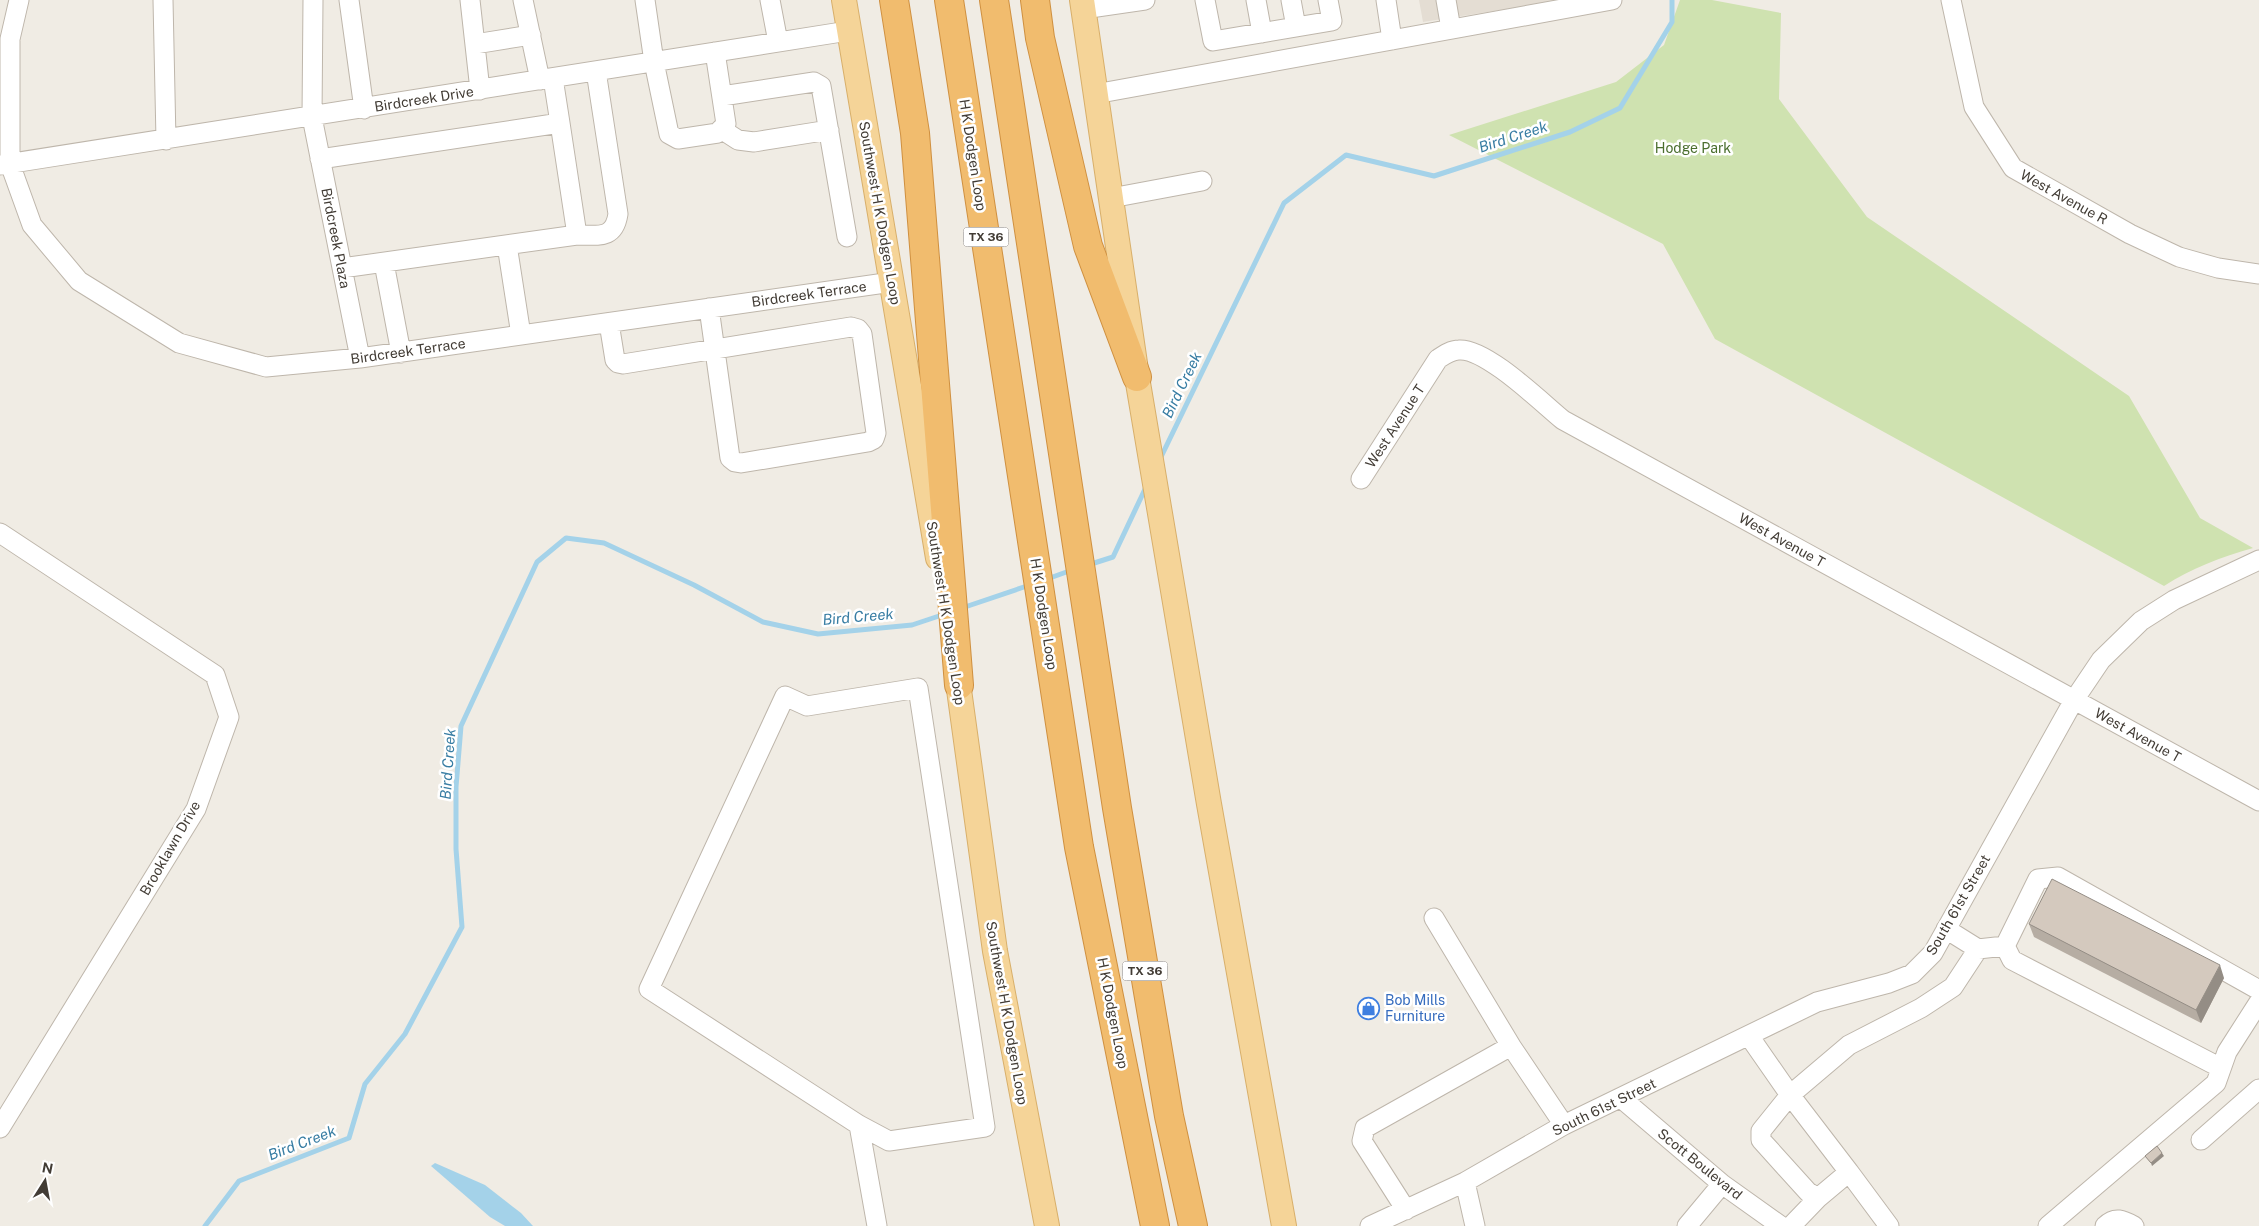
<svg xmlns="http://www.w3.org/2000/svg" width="2259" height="1226" font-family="'Public Sans',sans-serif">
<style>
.residential{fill:#e4ddd3}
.green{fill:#cfe2b0}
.water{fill:#a4d2e9}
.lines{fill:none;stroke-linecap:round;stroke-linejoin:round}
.stream{stroke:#a4d2e9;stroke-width:5}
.minor-casing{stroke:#beb6ab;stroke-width:21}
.major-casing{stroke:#d8af6a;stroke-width:26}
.highway-casing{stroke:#cf9040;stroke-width:30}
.minor{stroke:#fff;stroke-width:19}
.major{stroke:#f5d498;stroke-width:24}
.highway{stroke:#f1bc6e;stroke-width:28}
.wall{fill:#b6ada3}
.shaded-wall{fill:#948d85}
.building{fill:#d4c9be;stroke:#948d85}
.labels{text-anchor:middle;stroke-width:5;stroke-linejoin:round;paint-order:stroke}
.shield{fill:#fff;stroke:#7b7672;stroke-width:1}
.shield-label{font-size:12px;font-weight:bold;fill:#423c35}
.street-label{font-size:14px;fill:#423c35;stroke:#fff}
.park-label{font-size:14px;fill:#4a6e2e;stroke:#fff}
.shop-label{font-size:14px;fill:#366cbe;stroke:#fff;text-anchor:start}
.water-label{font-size:15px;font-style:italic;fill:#387da3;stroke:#fff}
</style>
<rect width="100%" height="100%" fill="#f0ece4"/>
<!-- residential -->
<path class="residential" d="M 1419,0 L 1565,0 L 1423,22 Z"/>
<!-- green -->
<path class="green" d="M 1680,0 L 1712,0 L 1781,13 L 1779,99 L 1867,217 L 2129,396 L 2200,518 L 2253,548 C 2221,557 2192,568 2164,586 L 1715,339 L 1663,244 L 1449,135 L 1616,82 L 1664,45 Z"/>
<!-- water -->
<path class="water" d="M 435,1163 L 485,1185 L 521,1213 L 533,1226 L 505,1226 L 490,1217 L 431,1166 Z"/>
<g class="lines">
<!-- stream -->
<path class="stream" d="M 1160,459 L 1284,203 L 1346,155 L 1434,176 L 1570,132 L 1620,108 L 1672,22 L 1672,0
M 1088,565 L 1113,557 L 1146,487
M 1047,579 L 1072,570
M 962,608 L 1030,585
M 205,1226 L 239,1181 L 349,1138 L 365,1084 L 405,1034 L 462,927 L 456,849 L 456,787 L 461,726 L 537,562 L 566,538 L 604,543 L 694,585 L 763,622 L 818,634 L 912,625 L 945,614"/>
<defs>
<path id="minor" d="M 19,0 L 10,39 L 10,164 L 32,225 L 79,281 L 179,343 L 266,367 L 360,358 L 892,282
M 163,0 L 166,140
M 313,0 L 312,117 L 360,358
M 349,0 L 364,109
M 470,0 L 480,90
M 523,0 L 540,80
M 645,0 L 654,62 L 669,134 L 678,139 L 718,133 L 726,124 L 715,52
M 770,0 L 778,42
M 1205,0 L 1213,41 L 1332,21 L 1328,0
M 1256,0 L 1262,33
M 1291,0 L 1296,27
M 1386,0 L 1392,40
M 1446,0 L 1451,29
M 1951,0 L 1974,107 L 2013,168 L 2130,234 L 2179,257 L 2218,268 L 2259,274
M 1083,9 L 1145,0
M 475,44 L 531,35
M 1095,94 L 1612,0
M 722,96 L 814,82 L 821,86 L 847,237
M 560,123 L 577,235
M 721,129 L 738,140 L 754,142 L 829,130
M 320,159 L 560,123 L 553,78
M 0,165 L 848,31
M 1111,198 L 1202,181
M 507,245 L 521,335
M 384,263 L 401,353
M 342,268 L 577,235 C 598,235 614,240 618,214 L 596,71
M 609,323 L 615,360 L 618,363 L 623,364 L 851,327 L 858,329 L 862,334 L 876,433 L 874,439 L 868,442 L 741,463 L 735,462 L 730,458 L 709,308
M 1361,479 L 1438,359 C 1444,355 1451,350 1459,350 C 1486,348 1541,402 1563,420 L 2259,801
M 0,533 L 215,675 L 229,717 L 196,809 L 0,1128
M 918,688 L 985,1127 L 889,1141 L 859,1125 L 649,989 L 785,696 L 807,706 Z
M 1434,918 L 1511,1046
M 1946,929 L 1978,949 L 2005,946 L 2038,879 L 2058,877 L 2259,990
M 2005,946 L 2012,960 L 2221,1068
M 1749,1036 L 1790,1095 L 1761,1131 L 1761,1140 L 1808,1192 L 1818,1198 L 1791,1226
M 1621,1098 L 1722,1184 L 1781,1226
M 859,1125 L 877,1226
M 2201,1140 L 2259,1089
M 1849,1172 L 1790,1095 L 1849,1045 L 1921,1008 L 1953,987 L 1978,949
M 1465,1182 L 1475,1226
M 1818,1198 L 1849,1172 L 1889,1226
M 1406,1210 L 1362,1141 L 1365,1128 L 1511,1046 L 1564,1125
M 1370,1226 L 1465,1182 L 1564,1125 L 1817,1002 L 1889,983 L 1912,974 L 1933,953 L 2074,700 L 2101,660 L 2141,621 L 2174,600 L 2259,560
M 1687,1226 L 1722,1184
M 2048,1226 L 2216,1083 L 2227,1052 L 2259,1002
M 2105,1226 C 2115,1216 2123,1220 2134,1226"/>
<path id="major" d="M 844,0 L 938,558
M 1082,0 L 1137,377 L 1209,804 L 1284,1226
M 956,668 L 995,951 L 1047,1226"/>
<path id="highway" d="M 894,0 L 915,133 L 959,685
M 949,0 L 1079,847 L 1155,1226
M 994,0 L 1117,808 L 1169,1116 L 1193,1226
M 1035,0 L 1040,38 L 1088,246 L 1137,377"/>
</defs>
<!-- minor casing -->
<use href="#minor" class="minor-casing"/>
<!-- major casing -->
<use href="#major" class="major-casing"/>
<!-- highway casing -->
<use href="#highway" class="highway-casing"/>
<!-- minor -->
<use href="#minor" class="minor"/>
<!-- major -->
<use href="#major" class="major"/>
<!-- highway -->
<use href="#highway" class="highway"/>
</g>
<!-- wall -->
<path class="wall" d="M 2029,924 L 2224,978 L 2201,1023 L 2034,937 Z"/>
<!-- shaded-wall -->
<path class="shaded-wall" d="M 2220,965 L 2224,978 L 2201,1023 L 2196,1010 Z
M 2162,1153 L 2164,1156 L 2152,1166 L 2151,1163 Z"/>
<!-- building -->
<path class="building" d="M 2052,879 L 2220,965 L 2196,1010 L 2029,924 Z
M 2157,1146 L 2162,1153 L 2151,1163 L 2145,1156 Z"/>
<!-- icons -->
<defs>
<symbol id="shop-ring" viewBox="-11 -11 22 22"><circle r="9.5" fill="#fff" stroke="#3f7fe0" stroke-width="1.5"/><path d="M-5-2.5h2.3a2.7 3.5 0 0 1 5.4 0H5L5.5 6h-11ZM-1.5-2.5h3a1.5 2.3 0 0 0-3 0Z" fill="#3f7fe0"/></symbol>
</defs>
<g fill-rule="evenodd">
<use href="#shop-ring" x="1356" y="996" width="25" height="25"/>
</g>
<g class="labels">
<!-- shield labels -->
<g class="shield">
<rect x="963.5" y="227.5" width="45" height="19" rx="4"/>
<rect x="1122.5" y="961.5" width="45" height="19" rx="4"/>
</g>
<g class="shield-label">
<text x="986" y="241">TX 36</text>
<text x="1145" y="975">TX 36</text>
</g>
<!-- street labels -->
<g class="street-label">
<text transform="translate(424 99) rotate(-9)" y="5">Birdcreek Drive</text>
<text transform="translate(973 155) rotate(81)" y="5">H K Dodgen Loop</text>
<text transform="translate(2064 197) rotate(29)" y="5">West Avenue R</text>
<text transform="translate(880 213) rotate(80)" y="5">Southwest H K Dodgen Loop</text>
<text transform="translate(336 238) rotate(79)" y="5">Birdcreek Plaza</text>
<text transform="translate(809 294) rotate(-8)" y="5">Birdcreek Terrace</text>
<text transform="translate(408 351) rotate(-8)" y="5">Birdcreek Terrace</text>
<text transform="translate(1395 426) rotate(-57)" y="5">West Avenue T</text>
<text transform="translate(1782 540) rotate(29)" y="5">West Avenue T</text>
<text transform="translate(946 613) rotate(81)" y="5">Southwest H K Dodgen Loop</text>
<text transform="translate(1044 614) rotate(81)" y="5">H K Dodgen Loop</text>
<text transform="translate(2138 735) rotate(29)" y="5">West Avenue T</text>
<text transform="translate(170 848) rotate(-60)" y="5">Brooklawn Drive</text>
<text transform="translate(1958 905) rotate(-60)" y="5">South 61st Street</text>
<text transform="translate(1007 1013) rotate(80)" y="5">Southwest H K Dodgen Loop</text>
<text transform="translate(1113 1013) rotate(79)" y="5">H K Dodgen Loop</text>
<text transform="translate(1604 1107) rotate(-26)" y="5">South 61st Street</text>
<text transform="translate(1700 1164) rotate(39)" y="5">Scott Boulevard</text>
</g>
<!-- park labels -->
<g class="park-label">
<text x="1693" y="153">Hodge Park</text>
</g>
<!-- shop labels -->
<g class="shop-label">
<text x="1385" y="1005">Bob Mills<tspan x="1385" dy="16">Furniture</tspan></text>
</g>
<!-- water labels -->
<g class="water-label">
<text transform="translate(1513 137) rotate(-18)" y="5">Bird Creek</text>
<text transform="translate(1182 385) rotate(-64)" y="5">Bird Creek</text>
<text transform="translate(858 617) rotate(-5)" y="5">Bird Creek</text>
<text transform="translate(448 764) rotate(-86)" y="5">Bird Creek</text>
<text transform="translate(302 1143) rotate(-21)" y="5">Bird Creek</text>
</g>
</g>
<!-- north arrow -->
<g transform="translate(45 1181) rotate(11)" stroke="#ffffff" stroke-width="4" paint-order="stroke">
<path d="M0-4L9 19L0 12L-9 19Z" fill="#423c35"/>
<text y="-8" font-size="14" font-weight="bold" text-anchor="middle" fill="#423c35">N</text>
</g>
</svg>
